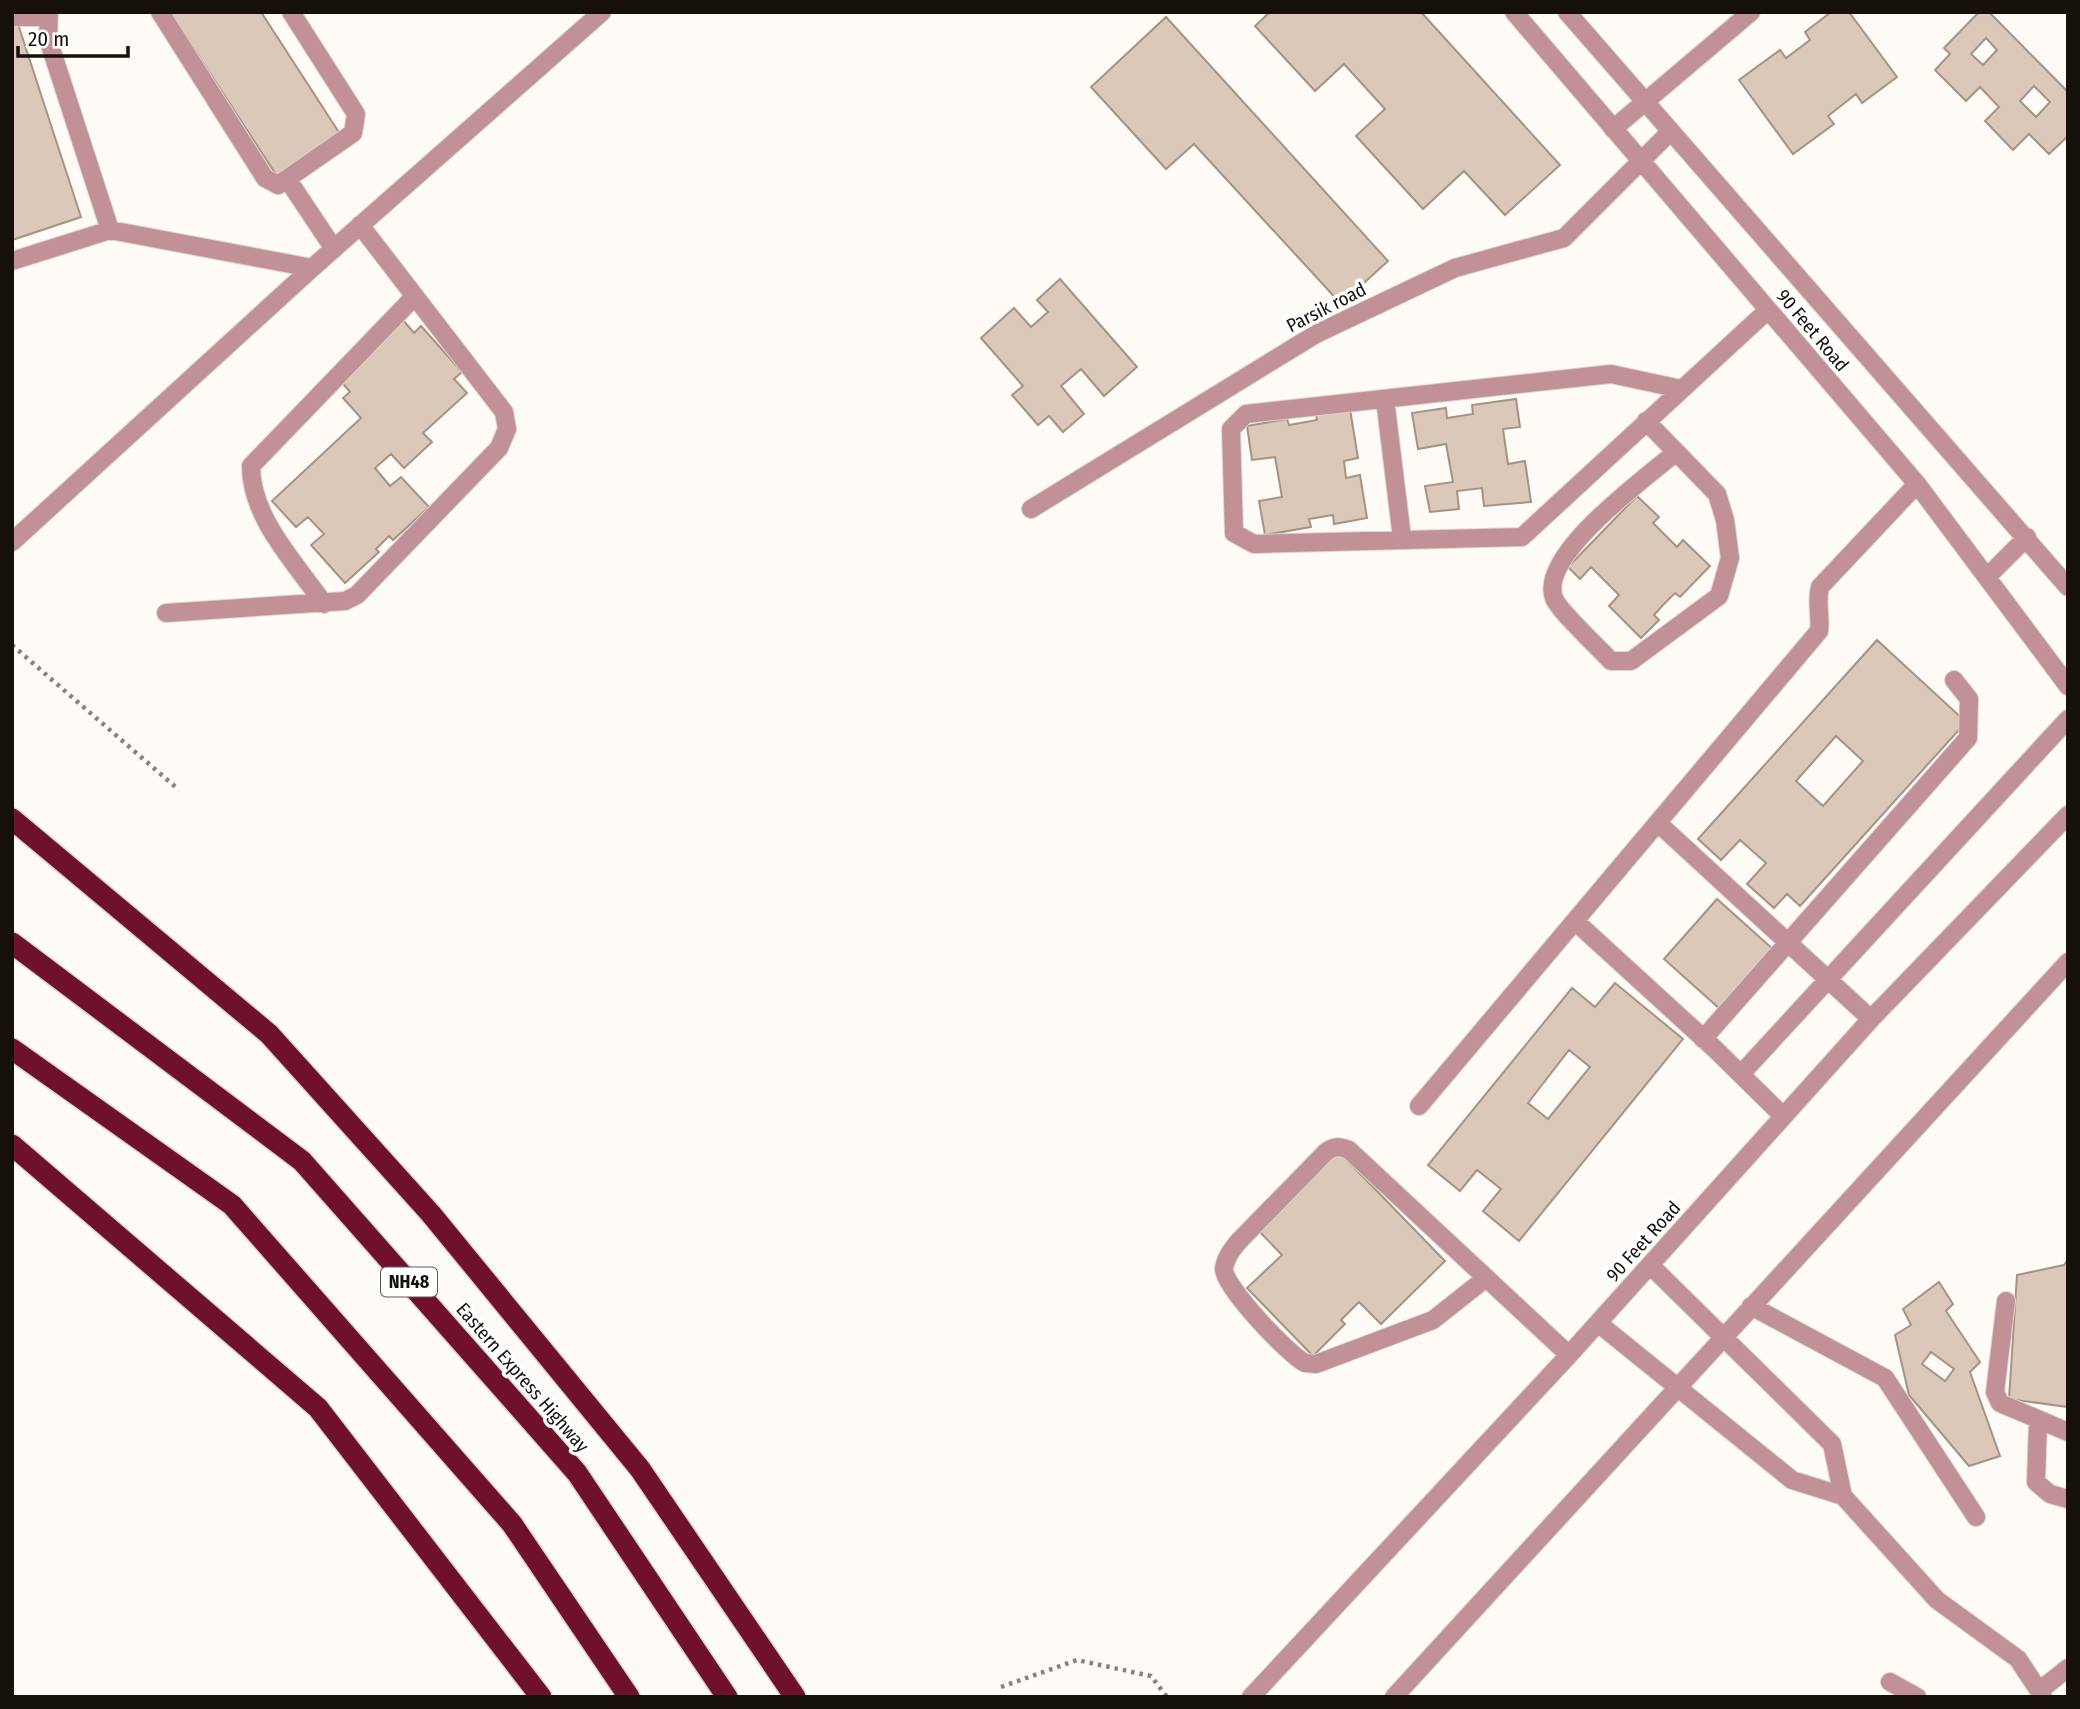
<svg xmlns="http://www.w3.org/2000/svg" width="2080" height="1709" font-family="'Fira Sans Condensed',sans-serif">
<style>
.building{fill:#dbc8b8;stroke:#a59383;stroke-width:2;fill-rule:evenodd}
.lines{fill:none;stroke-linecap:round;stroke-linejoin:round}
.minor-casing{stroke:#d9d5d0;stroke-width:20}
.highway-casing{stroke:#d9d5d0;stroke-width:24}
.path{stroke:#87827d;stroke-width:4.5;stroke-dasharray:3.5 5;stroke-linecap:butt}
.minor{stroke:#c19197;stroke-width:18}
.highway{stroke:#70112c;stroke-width:21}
.labels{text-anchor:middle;stroke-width:7;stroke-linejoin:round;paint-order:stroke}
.shield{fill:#fff;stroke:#5c5854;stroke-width:2}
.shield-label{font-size:18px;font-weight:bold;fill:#16100a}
.street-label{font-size:19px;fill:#16100a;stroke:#fff}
</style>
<rect width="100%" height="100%" fill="#fefaf6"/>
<!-- building -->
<path class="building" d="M 170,12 L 261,12 L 340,134 L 277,176 Z
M 1270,12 L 1421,12 L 1560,165 L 1505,215 L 1464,171 L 1423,209 L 1356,136 L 1385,109 L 1344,64 L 1315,91 L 1255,26 Z
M 1831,12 L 1849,12 L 1897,77 L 1862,103 L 1856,94 L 1828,116 L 1834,124 L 1793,154 L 1739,80 L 1780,50 L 1786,58 L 1810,40 L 1805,32 Z
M 1979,12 L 1989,12 L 2068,92 L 2068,136 L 2049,154 L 2029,134 L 2013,150 L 1985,121 L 1999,107 L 1980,87 L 1966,101 L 1935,70 L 1950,54 L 1944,48 ZM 1986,38 L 1997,50 L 1983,65 L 1971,54 ZM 2034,86 L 2050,102 L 2036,117 L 2020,101 Z
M 1166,17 L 1388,261 L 1341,304 L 1194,144 L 1166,169 L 1091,87 Z
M 17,21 L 81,217 L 12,240 L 12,23 Z
M 1060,279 L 1137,367 L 1104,396 L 1081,369 L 1061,386 L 1084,414 L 1063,432 L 1049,416 L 1038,425 L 1012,395 L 1023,386 L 981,338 L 1014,308 L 1031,327 L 1048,312 L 1037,300 Z
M 403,320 L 414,333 L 421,326 L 462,372 L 454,379 L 467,393 L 423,433 L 432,442 L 404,468 L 391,454 L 375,468 L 390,486 L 401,477 L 429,507 L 393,540 L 389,536 L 376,549 L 379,552 L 345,583 L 311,545 L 324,534 L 308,517 L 296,527 L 272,501 L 361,418 L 343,398 L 350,392 L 339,379 Z
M 1516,399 L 1520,427 L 1503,429 L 1508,464 L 1525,461 L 1531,502 L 1484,506 L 1482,488 L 1457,491 L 1459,509 L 1430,512 L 1425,486 L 1453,482 L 1446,444 L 1418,449 L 1412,413 L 1446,408 L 1447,418 L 1473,414 L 1472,405 Z
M 1350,409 L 1358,458 L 1344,461 L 1346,478 L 1360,475 L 1367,518 L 1334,524 L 1333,515 L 1309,519 L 1311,527 L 1265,535 L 1259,501 L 1282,497 L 1275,457 L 1252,460 L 1247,426 L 1287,419 L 1289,425 L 1317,420 L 1316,415 Z
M 1637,496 L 1659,517 L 1653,523 L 1677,547 L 1683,540 L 1710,566 L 1680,597 L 1675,593 L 1663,605 L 1654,615 L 1659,620 L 1641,638 L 1609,606 L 1619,595 L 1591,567 L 1580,579 L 1568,567 Z
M 1877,640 L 1966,722 L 1800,906 L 1787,894 L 1774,908 L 1747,884 L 1766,863 L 1740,840 L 1721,860 L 1698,839 ZM 1836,736 L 1863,761 L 1823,806 L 1796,781 Z
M 1717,899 L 1774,950 L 1721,1010 L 1664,959 Z
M 1615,983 L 1683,1039 L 1519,1241 L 1483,1211 L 1501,1189 L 1477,1170 L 1460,1191 L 1428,1165 L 1572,988 L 1595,1007 ZM 1569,1050 L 1590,1067 L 1548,1119 L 1528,1103 Z
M 1338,1151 L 1445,1261 L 1381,1324 L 1359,1302 L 1341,1320 L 1345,1324 L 1313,1356 L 1247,1288 L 1282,1255 L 1258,1230 Z
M 2068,1259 L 2068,1407 L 2009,1399 L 2017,1275 L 2064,1265 Z
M 1939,1282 L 1953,1304 L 1946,1311 L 1980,1362 L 1970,1372 L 2000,1456 L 1969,1466 L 1909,1395 L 1895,1335 L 1911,1325 L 1903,1309 ZM 1931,1352 L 1954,1369 L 1945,1381 L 1922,1364 Z"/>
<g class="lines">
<defs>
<path id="minor" d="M 49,12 L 48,39 L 110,230
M 160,12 L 265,178 L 278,185 L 353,133 L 356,114 L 291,12
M 1514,12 L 1917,484 L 2068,686
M 1567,12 L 2068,587
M 12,17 L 47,17
M 1613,129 L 1751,12
M 288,180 L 334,249
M 12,261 L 110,230 L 312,268
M 1681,389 L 1611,374 L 1246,414 L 1231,429 L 1234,533 L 1254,544 L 1522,537 L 1768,310
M 1385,399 L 1402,538
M 1646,421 L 1717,494 L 1725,520 L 1730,558 L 1719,596 L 1631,661 L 1611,661 C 1600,649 1558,610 1554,598 C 1538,555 1646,478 1676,452
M 1031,509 L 1316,334 L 1455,268 L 1564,238 L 1670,132
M 12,542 L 312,268 L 602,12
M 1987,577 L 2027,537
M 324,604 C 295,562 251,518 251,466 L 415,296
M 166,613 L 345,601 L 357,595 L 499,448 L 507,429 L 504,412 L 360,225
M 1658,823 L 1871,1019
M 1576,922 L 1715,1049 L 1783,1116
M 1703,1039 L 1968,738 L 1969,699 L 1954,680
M 1741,1074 L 2068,719
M 1419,1106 L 1819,631 C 1821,616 1816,602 1820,587 L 1917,484
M 1486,1278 L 1433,1320 L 1316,1364 L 1305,1363 C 1288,1354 1224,1287 1224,1269 C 1225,1258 1232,1249 1239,1241 L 1326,1152 C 1334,1146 1340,1146 1349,1150 L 1569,1355
M 2006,1301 L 1995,1392 L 2000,1403 L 2068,1432
M 1751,1306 L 1885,1378 L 1976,1517
M 1598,1323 L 1792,1480 L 1843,1496 L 1832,1444 L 1650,1265
M 2038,1421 L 2036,1482 L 2050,1494 L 2068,1499
M 1843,1496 L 1937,1600 L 2018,1659 L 2043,1697
M 1890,1682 L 1917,1697
M 2039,1691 L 2068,1668
M 1251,1697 L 1569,1355 L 1871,1019 L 2068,815
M 1394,1697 L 2068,962"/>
<path id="highway" d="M 12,819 L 269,1034 L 431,1214 L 640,1469 L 795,1697
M 12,943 L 302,1161 L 577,1473 L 727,1697
M 12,1049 L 232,1205 L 512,1524 L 629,1697
M 12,1145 L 318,1408 L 541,1697"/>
</defs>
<!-- minor casing -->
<use href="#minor" class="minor-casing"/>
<!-- highway casing -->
<use href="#highway" class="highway-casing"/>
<!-- path -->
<path class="path" d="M 12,645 L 179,790
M 1001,1687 L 1077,1660 L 1151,1676 L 1167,1697"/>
<!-- minor -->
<use href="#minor" class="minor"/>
<!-- highway -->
<use href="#highway" class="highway"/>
</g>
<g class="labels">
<!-- shield labels -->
<rect class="shield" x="381" y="1267.5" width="56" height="29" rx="5"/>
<g class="shield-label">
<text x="409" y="1288">NH48</text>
</g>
<!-- street labels -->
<g class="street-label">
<text transform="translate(1326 307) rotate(-27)" y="7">Parsik road</text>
<text transform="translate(1813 330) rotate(50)" y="7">90 Feet Road</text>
<text transform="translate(1643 1241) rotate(-48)" y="7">90 Feet Road</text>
<text transform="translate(523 1377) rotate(49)" y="7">Eastern Express Highway</text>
</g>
</g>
<!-- border -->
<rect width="2080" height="1709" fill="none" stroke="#16100a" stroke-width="28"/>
<!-- scale -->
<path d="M18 46v10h110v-10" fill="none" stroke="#16100a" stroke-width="3.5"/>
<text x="28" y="46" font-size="21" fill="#16100a" stroke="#ffffff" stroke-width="5" paint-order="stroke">20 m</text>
</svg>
